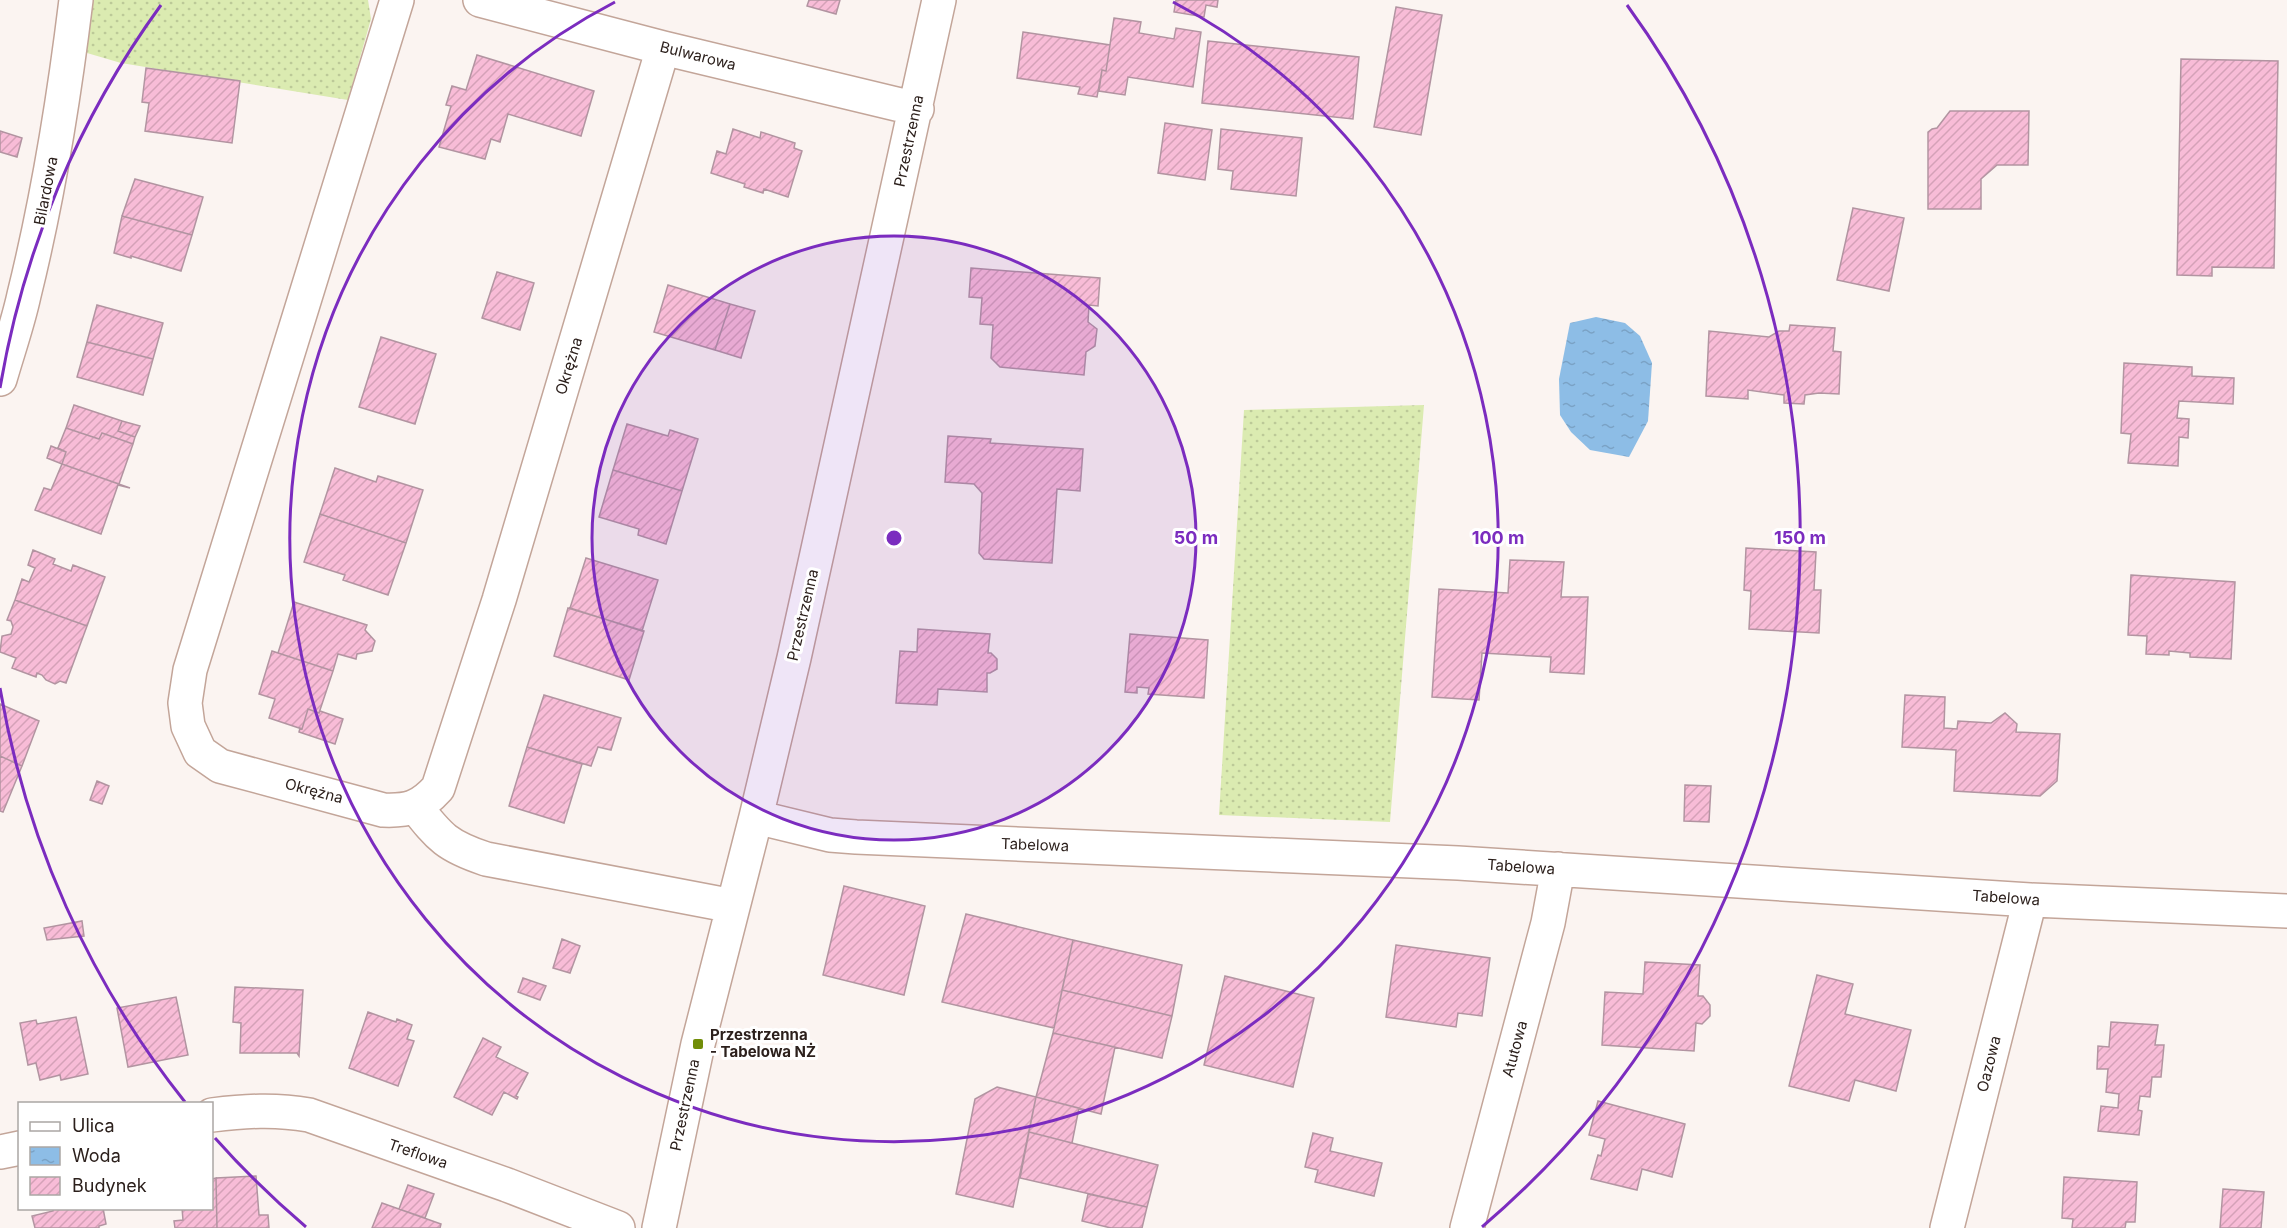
<svg xmlns="http://www.w3.org/2000/svg" width="2287" height="1228" font-family="Inter,sans-serif">
<style>
.grass{fill:url(#grass-dots)}
.water{fill:url(#water-ripples)}
.building{fill:url(#building-hatch);stroke:#b294a1;stroke-width:1.5}
.lines{fill:none;stroke-linecap:round;stroke-linejoin:round}
.minor-casing{stroke:#c3a599;stroke-width:36}
.minor{stroke:#fff;stroke-width:33}
.ring{fill:none;stroke:#7b2cbf;stroke-width:3}
.poi-dot{fill:#718d08;stroke:#fff;stroke-width:2}
.labels{text-anchor:middle;stroke-width:6;stroke-linejoin:round;paint-order:stroke}
.street-label{font-size:15px;fill:#2c201c;stroke:#fff}
.poi-label{font-size:15px;font-weight:bold;fill:#2c201c;stroke:#fff;text-anchor:start}
.centre{fill:#7b2cbf;stroke:#fff;stroke-width:3}
.ring-label{font-size:18px;text-anchor:middle;font-weight:bold;fill:#7b2cbf;stroke:#fff;stroke-width:6;stroke-linejoin:round;paint-order:stroke}
</style>
<defs>
<pattern id="grass-dots" width="8" height="8" patternUnits="userSpaceOnUse" patternTransform="scale(1.5)"><rect width="8" height="8" fill="#dbebb1"/><path d="M2 2h.1M6 6h.1" fill="none" stroke="#bcc998" stroke-width="1.8" stroke-linecap="round"/></pattern>
<pattern id="water-ripples" width="26" height="14" patternUnits="userSpaceOnUse" patternTransform="scale(1.5)"><rect width="26" height="14" fill="#8dbde6"/><path d="M2 4q2-2 4 0t4 0M15 11q2-2 4 0t4 0" fill="none" stroke="#7aa2c5"/></pattern>
<pattern id="building-hatch" width="6" height="6" patternUnits="userSpaceOnUse" patternTransform="scale(1.5)"><rect width="6" height="6" fill="#f8bcd7"/><path d="M-1 1l2-2M0 6l6-6M5 7l2-2" fill="none" stroke="#d5a1b8"/></pattern>
</defs>
<rect width="100%" height="100%" fill="#fbf4f1"/>
<!-- grass -->
<path class="grass" d="M 90,0 L 368,0 L 371,19 L 348,100 L 121,63 L 87,53 Z
M 1424,405 L 1390,822 L 1219,815 L 1244,410 Z"/>
<!-- water -->
<path class="water" d="M 1596,317 L 1625,323 L 1640,336 L 1652,363 L 1648,421 L 1629,457 L 1590,450 L 1571,432 L 1560,415 L 1559,379 L 1570,323 Z"/>
<!-- building -->
<path class="building" d="M 809,0 L 840,0 L 836,14 L 807,6 Z
M 1176,0 L 1218,0 L 1217,7 L 1206,5 L 1204,17 L 1174,12 Z
M 1396,7 L 1442,15 L 1421,135 L 1374,127 Z
M 1114,18 L 1141,22 L 1139,33 L 1174,39 L 1176,28 L 1201,32 L 1193,87 L 1128,77 L 1125,95 L 1099,91 L 1102,70 L 1106,71 Z
M 1023,32 L 1110,45 L 1106,71 L 1102,70 L 1097,97 L 1078,94 L 1080,87 L 1017,78 Z
M 1208,41 L 1359,57 L 1353,119 L 1202,103 Z
M 477,55 L 594,91 L 581,136 L 508,114 L 500,142 L 491,139 L 485,159 L 439,147 L 451,106 L 446,105 L 452,86 L 466,90 Z
M 2181,59 L 2278,61 L 2274,268 L 2212,267 L 2212,276 L 2177,275 Z
M 146,68 L 240,81 L 232,143 L 145,131 L 149,103 L 142,102 Z
M 1950,111 L 2029,111 L 2028,165 L 1997,165 L 1981,179 L 1981,209 L 1928,209 L 1928,132 L 1932,129 L 1937,128 Z
M 1165,123 L 1212,130 L 1205,180 L 1158,173 Z
M 733,129 L 760,138 L 761,132 L 795,143 L 794,148 L 802,151 L 788,197 L 764,189 L 763,193 L 744,187 L 745,184 L 711,173 L 717,151 L 726,154 Z
M 1221,129 L 1302,138 L 1296,196 L 1231,189 L 1233,171 L 1218,169 Z
M 0,131 L 22,138 L 17,157 L 0,152 Z
M 135,179 L 203,197 L 192,235 L 122,216 Z
M 1853,208 L 1904,218 L 1889,291 L 1837,280 Z
M 122,216 L 192,235 L 181,271 L 131,256 L 131,258 L 114,253 Z
M 971,268 L 1100,278 L 1098,306 L 1089,305 L 1088,322 L 1097,329 L 1095,346 L 1086,352 L 1084,375 L 1000,367 L 991,358 L 993,325 L 980,324 L 982,298 L 969,297 Z
M 497,272 L 534,283 L 520,330 L 482,318 Z
M 668,285 L 730,304 L 715,350 L 654,332 Z
M 730,304 L 755,311 L 741,358 L 715,350 Z
M 97,305 L 163,323 L 153,359 L 87,342 Z
M 1790,325 L 1835,328 L 1833,351 L 1841,352 L 1839,394 L 1819,393 L 1805,395 L 1804,404 L 1784,403 L 1784,395 L 1748,390 L 1748,399 L 1706,396 L 1709,331 L 1769,337 L 1779,331 L 1789,331 Z
M 381,337 L 436,354 L 415,424 L 359,407 Z
M 87,342 L 153,359 L 143,395 L 77,377 Z
M 2124,363 L 2192,367 L 2192,376 L 2234,378 L 2233,404 L 2179,401 L 2177,418 L 2189,419 L 2188,438 L 2179,437 L 2178,466 L 2128,463 L 2131,434 L 2121,433 Z
M 74,405 L 122,421 L 118,431 L 135,437 L 133,444 L 102,433 L 99,439 L 66,428 Z
M 122,421 L 140,426 L 135,437 L 118,431 Z
M 627,424 L 668,436 L 670,430 L 698,439 L 682,491 L 613,470 Z
M 66,428 L 99,439 L 102,433 L 133,444 L 119,484 L 62,464 L 66,452 L 58,448 Z
M 948,436 L 991,439 L 990,443 L 1083,449 L 1080,491 L 1057,489 L 1052,563 L 984,559 L 979,553 L 982,493 L 974,484 L 945,482 Z
M 51,446 L 66,452 L 62,464 L 47,458 Z
M 62,464 L 130,488 L 118,485 L 101,534 L 35,510 L 44,488 L 51,490 Z
M 335,468 L 376,482 L 378,476 L 423,490 L 406,543 L 320,514 Z
M 613,470 L 682,491 L 666,544 L 638,535 L 639,529 L 599,517 Z
M 320,514 L 406,543 L 388,595 L 343,580 L 345,575 L 304,562 Z
M 1746,548 L 1816,552 L 1814,590 L 1821,590 L 1819,633 L 1749,629 L 1751,591 L 1744,590 Z
M 33,550 L 55,559 L 53,564 L 71,571 L 73,565 L 105,577 L 87,626 L 15,600 L 22,579 L 29,582 L 35,568 L 28,565 Z
M 586,558 L 658,580 L 642,631 L 570,608 Z
M 1510,560 L 1564,562 L 1561,597 L 1588,597 L 1584,674 L 1550,672 L 1551,657 L 1482,653 L 1479,700 L 1432,697 L 1439,589 L 1508,593 Z
M 2131,575 L 2235,582 L 2231,659 L 2190,657 L 2190,653 L 2169,651 L 2169,655 L 2146,654 L 2147,636 L 2128,635 Z
M 15,600 L 87,626 L 66,683 L 60,681 L 55,684 L 46,680 L 42,675 L 37,673 L 36,677 L 12,668 L 16,658 L 0,652 L 2,636 L 11,634 L 13,627 L 11,621 L 7,620 Z
M 294,602 L 367,625 L 365,630 L 375,641 L 372,651 L 357,654 L 356,659 L 338,654 L 333,671 L 278,653 Z
M 568,608 L 644,631 L 629,680 L 554,656 Z
M 918,629 L 990,634 L 988,653 L 991,653 L 997,659 L 997,669 L 990,673 L 987,673 L 987,692 L 938,689 L 937,705 L 896,703 L 900,651 L 917,652 Z
M 1130,634 L 1208,640 L 1204,698 L 1148,694 L 1149,688 L 1137,687 L 1137,693 L 1125,692 Z
M 272,651 L 333,671 L 319,713 L 308,709 L 302,729 L 269,718 L 275,699 L 259,694 Z
M 544,695 L 621,718 L 611,750 L 598,747 L 591,766 L 527,747 Z
M 1905,695 L 1945,697 L 1944,728 L 1957,729 L 1958,721 L 1991,723 L 2005,713 L 2017,724 L 2016,732 L 2060,734 L 2057,781 L 2040,796 L 1954,791 L 1956,750 L 1902,747 Z
M 0,704 L 39,721 L 22,766 L 0,756 Z
M 308,709 L 319,713 L 320,711 L 343,719 L 335,744 L 299,732 L 300,728 L 302,729 Z
M 527,747 L 582,764 L 564,823 L 509,806 Z
M 0,756 L 22,766 L 3,812 L 0,811 Z
M 97,781 L 109,786 L 102,804 L 90,800 Z
M 1685,785 L 1711,786 L 1709,822 L 1684,821 Z
M 844,886 L 925,906 L 904,995 L 823,975 Z
M 966,914 L 1073,940 L 1054,1028 L 942,1002 Z
M 82,921 L 84,936 L 47,940 L 44,928 Z
M 562,939 L 580,946 L 570,973 L 553,968 Z
M 1073,940 L 1182,965 L 1172,1016 L 1062,990 Z
M 1396,945 L 1490,958 L 1482,1016 L 1458,1013 L 1456,1027 L 1386,1017 Z
M 1645,962 L 1700,965 L 1698,996 L 1703,996 L 1710,1005 L 1710,1016 L 1702,1024 L 1696,1023 L 1694,1051 L 1602,1045 L 1605,992 L 1643,994 Z
M 1817,975 L 1853,984 L 1845,1014 L 1911,1030 L 1896,1091 L 1855,1080 L 1849,1101 L 1789,1086 Z
M 1225,976 L 1314,998 L 1293,1087 L 1204,1065 Z
M 523,978 L 546,986 L 540,1000 L 518,992 Z
M 235,987 L 303,990 L 299,1056 L 297,1053 L 240,1053 L 241,1023 L 233,1022 Z
M 1062,990 L 1172,1016 L 1162,1058 L 1053,1033 Z
M 176,997 L 188,1055 L 128,1067 L 117,1008 Z
M 368,1012 L 396,1022 L 397,1019 L 412,1025 L 407,1039 L 414,1041 L 398,1086 L 349,1068 Z
M 76,1017 L 88,1074 L 61,1080 L 60,1075 L 40,1080 L 36,1063 L 28,1065 L 20,1023 L 36,1020 L 37,1024 Z
M 2111,1022 L 2158,1025 L 2155,1045 L 2164,1045 L 2161,1077 L 2152,1077 L 2150,1097 L 2140,1096 L 2138,1110 L 2142,1111 L 2139,1135 L 2098,1131 L 2101,1106 L 2118,1108 L 2119,1094 L 2106,1092 L 2108,1069 L 2097,1069 L 2098,1046 L 2109,1047 Z
M 1053,1033 L 1115,1047 L 1101,1114 L 1036,1097 Z
M 483,1038 L 501,1047 L 496,1057 L 528,1073 L 516,1096 L 518,1097 L 517,1099 L 504,1092 L 492,1115 L 454,1097 Z
M 997,1087 L 1036,1097 L 1013,1207 L 956,1194 L 975,1099 Z
M 1036,1097 L 1079,1108 L 1072,1143 L 1029,1132 Z
M 1598,1101 L 1685,1124 L 1672,1177 L 1642,1169 L 1637,1190 L 1591,1179 L 1598,1155 L 1601,1156 L 1605,1139 L 1589,1135 Z
M 1029,1132 L 1158,1165 L 1147,1207 L 1020,1178 Z
M 1313,1133 L 1333,1138 L 1330,1151 L 1382,1163 L 1374,1196 L 1315,1182 L 1318,1170 L 1305,1167 Z
M 256,1176 L 259,1215 L 268,1215 L 269,1228 L 217,1228 L 216,1178 Z
M 2064,1177 L 2137,1182 L 2135,1222 L 2126,1222 L 2125,1228 L 2072,1228 L 2073,1219 L 2062,1218 Z
M 216,1178 L 217,1228 L 175,1228 L 174,1221 L 183,1220 L 182,1208 L 212,1208 L 212,1179 Z
M 408,1185 L 434,1194 L 425,1218 L 399,1209 Z
M 2223,1189 L 2264,1192 L 2261,1228 L 2220,1228 Z
M 1088,1194 L 1147,1207 L 1142,1228 L 1111,1228 L 1082,1221 Z
M 382,1203 L 441,1224 L 440,1228 L 372,1228 Z
M 53,1208 L 103,1208 L 106,1224 L 99,1226 L 99,1228 L 35,1228 L 32,1216 L 53,1211 Z"/>
<g class="lines">
<defs>
<path id="minor" d="M 397,0 L 190,670 L 185,703 L 188,726 L 200,752 L 220,766 L 383,810 C 408,811 420,808 438,788 L 499,600 L 663,48
M 480,0 L 663,48 L 917,109
M 0,379 C 8,351 18,323 24,295 C 48,198 64,99 76,0
M 415,806 C 440,838 447,846 486,859 L 733,906
M 756,817 L 830,835 L 856,837 L 1458,863 L 2030,900 L 2287,911
M 212,1115 C 245,1111 275,1109 309,1115 L 507,1185 L 618,1228
M 0,1152 L 20,1148
M 659,1228 L 698,1044 L 756,817 L 794,658 L 939,0
M 1467,1228 L 1548,923 L 1558,869
M 1947,1228 L 2030,900"/>
</defs>
<!-- minor casing -->
<use href="#minor" class="minor-casing"/>
<!-- minor -->
<use href="#minor" class="minor"/>
</g>
<!-- distance rings -->
<circle cx="894" cy="538" r="302" fill="#7b2cbf" fill-opacity=".12"/>
<g class="ring">
<circle cx="894" cy="538" r="302"/>
<path d="M1173 2A604 604 0 1 1 615 2"/>
<path d="M306 1227A906 906 0 0 1 215 1138M185 1102A906 906 0 0 1 0 688M0 388A906 906 0 0 1 161 5M1627 5A906 906 0 0 1 1482 1227"/>
</g>
<!-- markers -->
<rect class="poi-dot" x="692" y="1038" width="12" height="12" rx="3"/>
<g class="labels">
<!-- street labels -->
<g class="street-label">
<text transform="translate(698 56) rotate(14)" y="5">Bulwarowa</text>
<text transform="translate(909 141) rotate(-78)" y="5">Przestrzenna</text>
<text transform="translate(46 191) rotate(-79)" y="5">Bilardowa</text>
<text transform="translate(569 366) rotate(-73)" y="5">Okrężna</text>
<text transform="translate(803 615) rotate(-77)" y="5">Przestrzenna</text>
<text transform="translate(314 791) rotate(15)" y="5">Okrężna</text>
<text transform="translate(1035 845) rotate(2)" y="5">Tabelowa</text>
<text transform="translate(1521 867) rotate(4)" y="5">Tabelowa</text>
<text transform="translate(2006 898) rotate(4)" y="5">Tabelowa</text>
<text transform="translate(1515 1049) rotate(-75)" y="5">Atutowa</text>
<text transform="translate(1989 1064) rotate(-76)" y="5">Oazowa</text>
<text transform="translate(685 1105) rotate(-78)" y="5">Przestrzenna</text>
<text transform="translate(418 1154) rotate(19)" y="5">Treflowa</text>
</g>
<!-- poi labels -->
<g class="poi-label">
<text x="710" y="1040">Przestrzenna<tspan x="710" dy="17">- Tabelowa NŻ</tspan></text>
</g>
</g>
<circle cx="894" cy="538" r="9" class="centre"/>
<g class="ring-label">
<text x="1196" y="544">50 m</text>
<text x="1498" y="544">100 m</text>
<text x="1800" y="544">150 m</text>
</g>
<!-- legend -->
<rect x="18" y="1102" width="195" height="108" fill="#ffffff" stroke="#aba6a4" stroke-width="1.5"/>
<rect x="30" y="1122" width="30" height="9" fill="#ffffff" stroke="#aba6a4" stroke-width="1.5"/>
<text x="72" y="1132" font-size="18" fill="#2c201c">Ulica</text>
<rect x="30" y="1147" width="30" height="18" fill="url(#water-ripples)" stroke="#aba6a4" stroke-width="1.5"/>
<text x="72" y="1162" font-size="18" fill="#2c201c">Woda</text>
<rect x="30" y="1177" width="30" height="18" fill="url(#building-hatch)" stroke="#aba6a4" stroke-width="1.5"/>
<text x="72" y="1192" font-size="18" fill="#2c201c">Budynek</text>
</svg>
